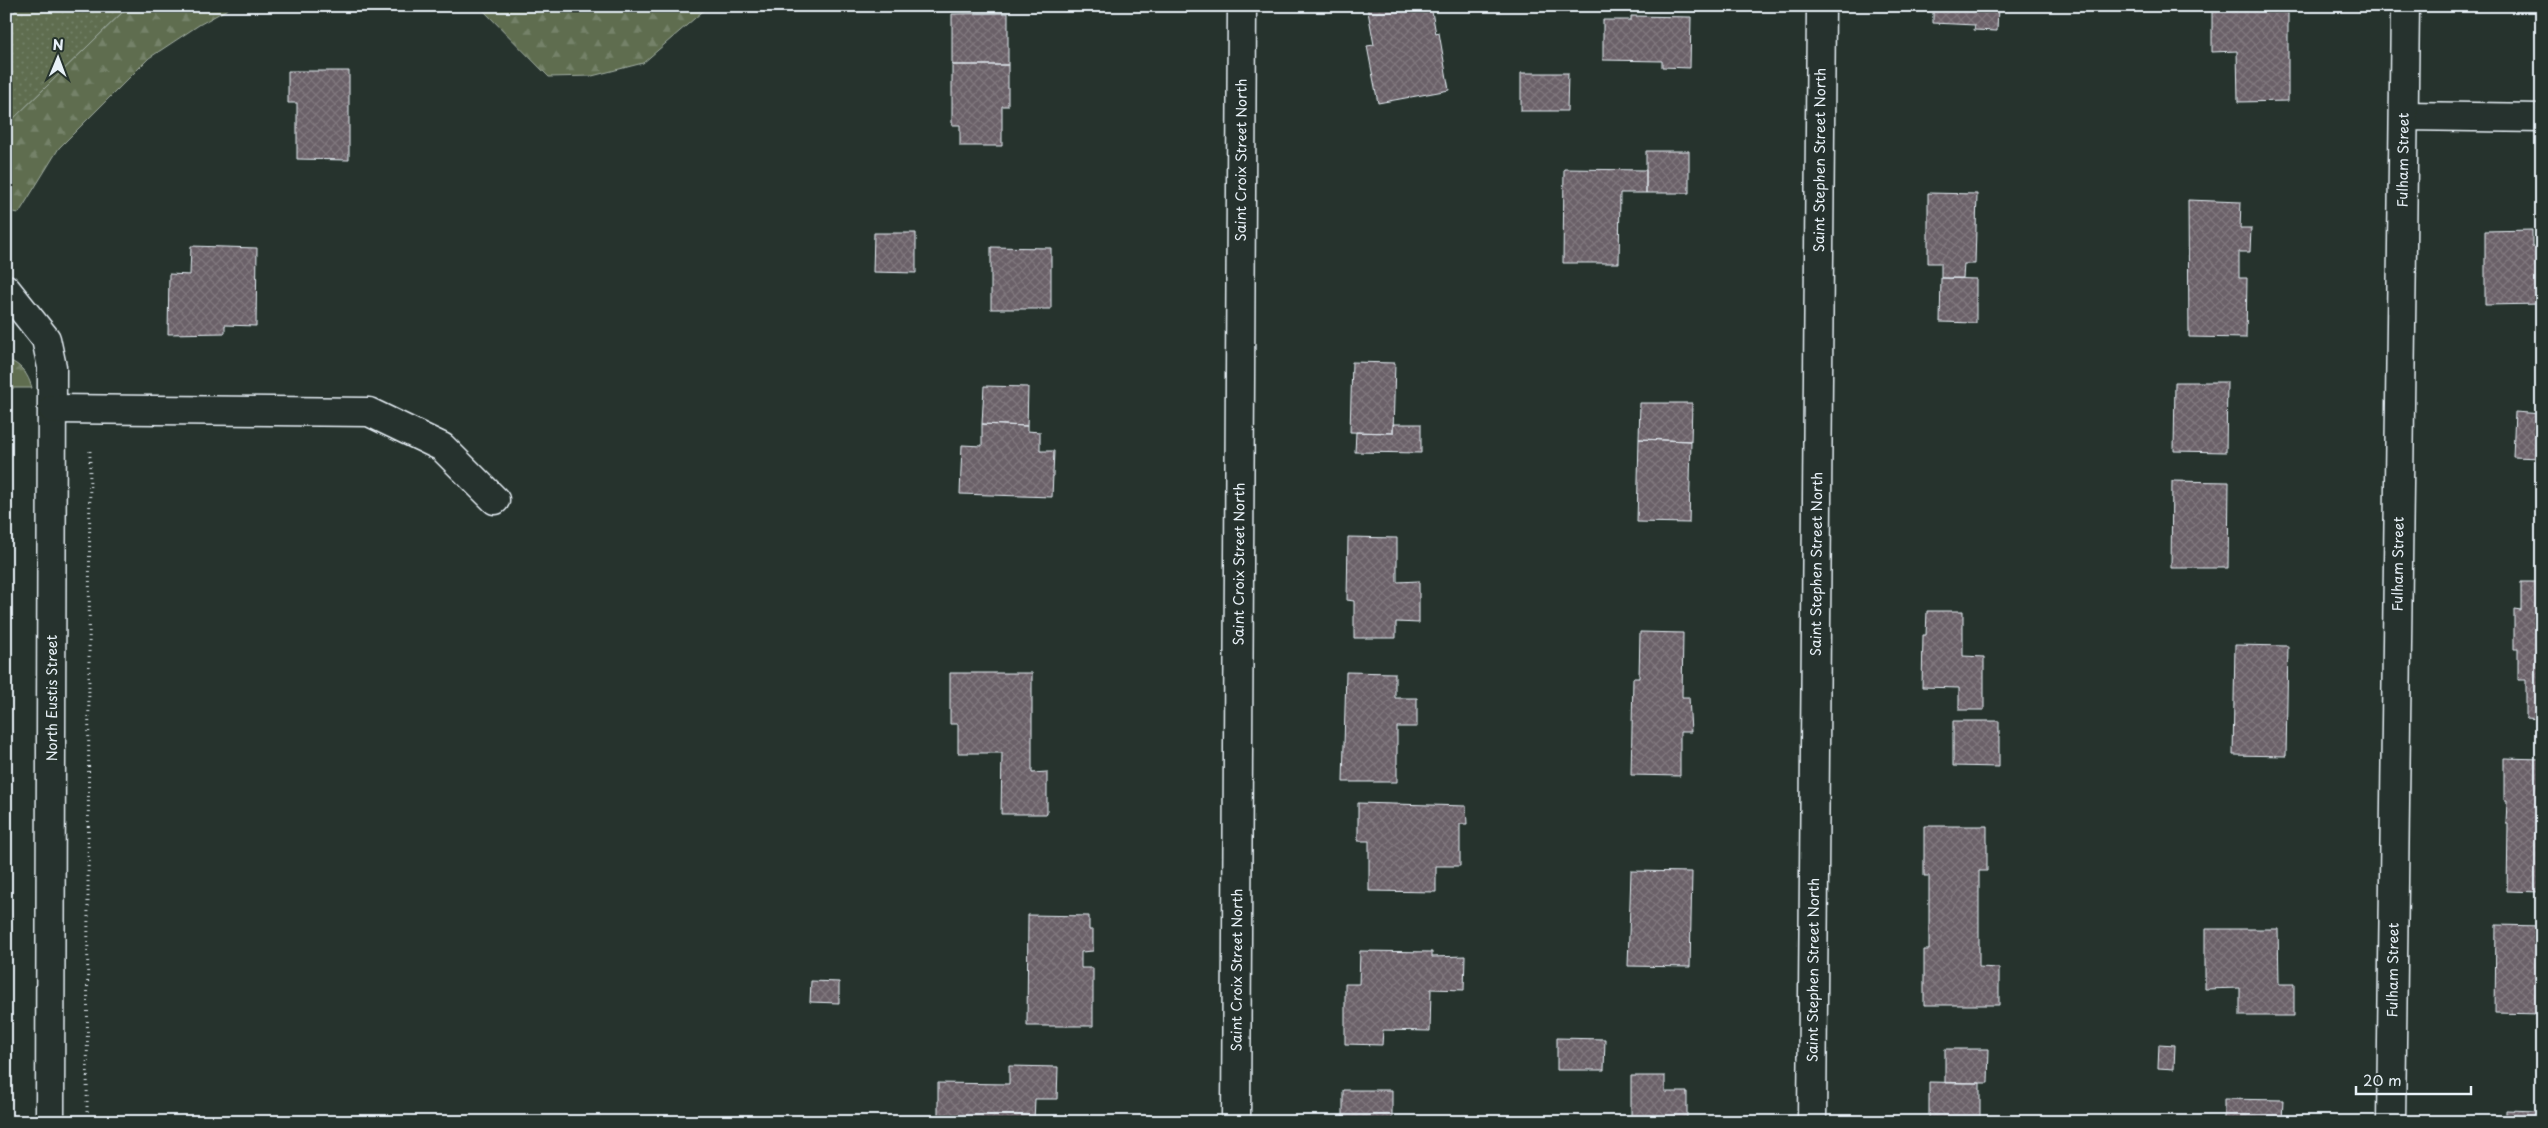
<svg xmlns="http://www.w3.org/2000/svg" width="2548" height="1128" font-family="'Playpen Sans',sans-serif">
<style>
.grass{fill:url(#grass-dots);stroke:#a3afa4}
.forest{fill:url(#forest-firs);stroke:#a3afa4}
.building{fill:url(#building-cross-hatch);stroke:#e8f1f8}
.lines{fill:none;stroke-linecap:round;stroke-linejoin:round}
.minor-casing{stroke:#e8f1f8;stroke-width:31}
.path{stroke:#e8f1f8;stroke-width:3;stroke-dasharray:1 4;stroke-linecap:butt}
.minor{stroke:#26332d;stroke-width:28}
.labels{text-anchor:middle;stroke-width:4;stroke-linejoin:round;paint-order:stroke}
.street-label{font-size:14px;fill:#e8f1f8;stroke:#26332d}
</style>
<defs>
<pattern id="grass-dots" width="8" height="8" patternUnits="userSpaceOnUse" patternTransform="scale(1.25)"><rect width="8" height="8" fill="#5e6d4f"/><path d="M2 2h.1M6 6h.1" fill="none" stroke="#758269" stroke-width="1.8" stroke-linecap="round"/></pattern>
<pattern id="forest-firs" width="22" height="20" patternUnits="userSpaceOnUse" patternTransform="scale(1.25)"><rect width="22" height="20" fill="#5e6d4f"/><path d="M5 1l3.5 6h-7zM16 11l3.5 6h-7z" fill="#758269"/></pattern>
<pattern id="building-cross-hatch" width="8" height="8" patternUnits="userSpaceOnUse" patternTransform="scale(1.25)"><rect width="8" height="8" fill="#6b6167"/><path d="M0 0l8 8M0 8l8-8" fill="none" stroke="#80787e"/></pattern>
</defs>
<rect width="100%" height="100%" fill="#26332d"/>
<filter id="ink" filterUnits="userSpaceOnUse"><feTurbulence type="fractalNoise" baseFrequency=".02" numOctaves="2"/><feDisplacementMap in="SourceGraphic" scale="10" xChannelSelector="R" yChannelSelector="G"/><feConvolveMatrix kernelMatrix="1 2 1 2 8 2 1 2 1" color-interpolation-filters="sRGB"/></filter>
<g filter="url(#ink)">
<!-- grass -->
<path class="grass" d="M 20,6 L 129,6 L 6,126 L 6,21 Z"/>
<!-- forest -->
<path class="forest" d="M 129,6 L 233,6 L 199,25 L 149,58 L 59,148 L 19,213 L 6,211 L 6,126 Z
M 479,6 L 709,6 L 643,63 L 592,76 L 549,77 Z
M 6,359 C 21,364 28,374 32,388 L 6,388 Z"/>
<!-- building -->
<path class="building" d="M 1367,6 L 1431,6 L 1436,34 L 1439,33 L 1449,90 L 1378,103 L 1367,46 L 1374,45 Z
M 1933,6 L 1998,6 L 1997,31 L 1974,30 L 1975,25 L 1933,23 Z
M 2212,6 L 2288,6 L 2288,101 L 2238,102 L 2237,51 L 2212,52 Z
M 1008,13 L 1008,65 L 952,65 L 952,14 Z
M 1631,16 L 1691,17 L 1690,68 L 1662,67 L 1662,61 L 1603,60 L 1603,20 L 1631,20 Z
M 952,65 L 1008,65 L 1008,106 L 1002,106 L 1002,146 L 960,146 L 960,125 L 952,125 Z
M 288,71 L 349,71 L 349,160 L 297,159 L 297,103 L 288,103 Z
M 1521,73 L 1568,73 L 1567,111 L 1521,111 Z
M 1646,151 L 1689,151 L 1689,193 L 1646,193 Z
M 1564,169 L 1646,170 L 1646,193 L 1620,193 L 1619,263 L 1563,263 Z
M 1928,193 L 1977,194 L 1975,264 L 1964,264 L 1963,278 L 1941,278 L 1941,263 L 1928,263 Z
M 2188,200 L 2241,202 L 2240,228 L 2251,228 L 2250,252 L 2239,252 L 2239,278 L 2247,278 L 2246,338 L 2189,337 Z
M 2532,230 L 2532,247 L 2542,248 L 2542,304 L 2485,305 L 2485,231 Z
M 874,233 L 916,233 L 916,273 L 873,272 Z
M 191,246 L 257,248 L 256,326 L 225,325 L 225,333 L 168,334 L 169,274 L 190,275 Z
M 991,247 L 1051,248 L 1051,309 L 991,309 Z
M 1941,278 L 1976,279 L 1976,323 L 1940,322 Z
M 1352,362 L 1395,363 L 1393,433 L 1350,432 Z
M 2175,382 L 2227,382 L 2226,452 L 2174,451 Z
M 984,386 L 1028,387 L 1027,426 L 982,424 Z
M 1640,403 L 1692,403 L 1691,441 L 1639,439 Z
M 2515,412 L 2542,414 L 2542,458 L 2513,457 Z
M 982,424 L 1027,426 L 1027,431 L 1040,432 L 1040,451 L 1054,451 L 1052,497 L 960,494 L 962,445 L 982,446 Z
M 1393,424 L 1421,424 L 1421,453 L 1355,452 L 1356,432 L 1393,433 Z
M 1639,439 L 1691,441 L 1689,523 L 1637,522 Z
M 2172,481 L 2229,482 L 2228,568 L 2171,568 Z
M 1348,537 L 1397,538 L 1397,582 L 1419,581 L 1419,623 L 1396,622 L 1396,638 L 1354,638 L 1354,601 L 1347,600 Z
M 2521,582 L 2542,582 L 2542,719 L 2526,718 L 2526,680 L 2518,680 L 2518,649 L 2514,649 L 2514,609 L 2521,610 Z
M 1927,611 L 1963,611 L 1963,656 L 1984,657 L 1984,710 L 1959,710 L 1959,688 L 1922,687 L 1923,635 L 1926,635 Z
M 1640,632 L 1683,633 L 1682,697 L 1689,697 L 1691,732 L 1680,732 L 1680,776 L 1631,775 L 1633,678 L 1639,678 Z
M 2235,645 L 2288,646 L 2286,756 L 2233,755 Z
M 1346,672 L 1395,673 L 1395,698 L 1417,698 L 1417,727 L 1397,727 L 1397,782 L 1343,782 Z
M 950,673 L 1032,673 L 1032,773 L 1047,772 L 1047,814 L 1001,814 L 1002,753 L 958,753 L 958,724 L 950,724 Z
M 1953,721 L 1999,721 L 1999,767 L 1953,766 Z
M 2504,758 L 2542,759 L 2542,892 L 2507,891 L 2508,824 L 2506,824 L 2507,800 L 2504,800 Z
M 1358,803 L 1466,806 L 1467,824 L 1460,824 L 1460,866 L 1436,866 L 1436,892 L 1369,891 L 1369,841 L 1358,841 Z
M 1924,826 L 1987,826 L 1987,871 L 1979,871 L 1979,967 L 1999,968 L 1999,1005 L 1924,1005 L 1924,950 L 1929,950 L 1929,876 L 1924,876 Z
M 1631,871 L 1692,872 L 1690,967 L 1628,966 Z
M 1028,915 L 1089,916 L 1089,930 L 1093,930 L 1093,951 L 1081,952 L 1081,968 L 1093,968 L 1093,1026 L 1027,1026 Z
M 2496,925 L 2542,926 L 2542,1014 L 2495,1013 Z
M 2205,929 L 2278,929 L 2279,984 L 2294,984 L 2294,1016 L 2240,1016 L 2240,988 L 2205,989 Z
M 1360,951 L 1432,952 L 1432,957 L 1465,956 L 1464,990 L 1431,989 L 1430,1031 L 1383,1030 L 1382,1045 L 1345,1044 L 1345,984 L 1359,984 Z
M 811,981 L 839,982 L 839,1003 L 810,1002 Z
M 1557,1038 L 1605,1039 L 1604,1070 L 1557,1070 Z
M 2159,1044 L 2175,1045 L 2174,1069 L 2158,1068 Z
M 1945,1049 L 1989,1049 L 1988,1083 L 1945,1083 Z
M 1009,1066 L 1058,1067 L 1057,1099 L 1035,1099 L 1034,1122 L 938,1122 L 938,1083 L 1009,1084 Z
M 1631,1076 L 1665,1076 L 1665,1092 L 1687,1092 L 1687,1122 L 1631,1122 Z
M 1929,1082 L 1980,1083 L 1980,1122 L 1929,1122 Z
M 1343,1090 L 1392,1090 L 1392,1122 L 1343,1122 Z
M 2224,1099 L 2283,1100 L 2282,1122 L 2224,1122 Z
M 2537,1105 L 2542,1105 L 2542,1122 L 2506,1122 L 2506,1110 L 2537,1111 Z"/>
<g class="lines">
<defs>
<g id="minor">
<path d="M 2405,116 L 2542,118"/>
<path d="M 6,289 L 46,339 L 52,367 L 50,1122"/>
<path d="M 53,409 L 369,412 L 442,447 L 495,500"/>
<path id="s1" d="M 1236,1122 L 1242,6"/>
<path id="s2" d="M 1812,1122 L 1821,6"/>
<path id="s3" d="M 2391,1122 L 2405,6"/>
</g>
</defs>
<!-- minor casing -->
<use href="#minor" class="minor-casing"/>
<!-- path -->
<path class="path" d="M 87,1122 L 90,447"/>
<!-- minor -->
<use href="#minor" class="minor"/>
</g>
</g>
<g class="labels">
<!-- street labels -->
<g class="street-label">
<text dy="5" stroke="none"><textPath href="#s1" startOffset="962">Saint Croix Street North</textPath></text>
<text dy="5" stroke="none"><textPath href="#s2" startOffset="962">Saint Stephen Street North</textPath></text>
<text dy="5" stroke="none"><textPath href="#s3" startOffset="962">Fulham Street</textPath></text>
<text dy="5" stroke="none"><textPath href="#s1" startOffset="558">Saint Croix Street North</textPath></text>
<text dy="5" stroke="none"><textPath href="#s2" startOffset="558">Saint Stephen Street North</textPath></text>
<text dy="5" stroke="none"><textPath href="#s3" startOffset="558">Fulham Street</textPath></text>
<text transform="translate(52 698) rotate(-90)" y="5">North Eustis Street</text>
<text dy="5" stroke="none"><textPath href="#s1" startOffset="152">Saint Croix Street North</textPath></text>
<text dy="5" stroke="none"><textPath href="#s2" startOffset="152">Saint Stephen Street North</textPath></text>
<text dy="5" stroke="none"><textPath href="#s3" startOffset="152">Fulham Street</textPath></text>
</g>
</g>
<!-- margin -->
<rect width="2548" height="1128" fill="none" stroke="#26332d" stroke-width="25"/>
<rect x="12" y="12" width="2523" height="1103" fill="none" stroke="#e8f1f8" stroke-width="2" filter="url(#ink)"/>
<!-- north arrow -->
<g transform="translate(58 58) rotate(1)" stroke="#26332d" stroke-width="4" paint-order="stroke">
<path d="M0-4L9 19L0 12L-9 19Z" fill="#e8f1f8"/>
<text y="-8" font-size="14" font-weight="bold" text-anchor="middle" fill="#e8f1f8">N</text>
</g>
<!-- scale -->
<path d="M2356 1086v8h115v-8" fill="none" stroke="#e8f1f8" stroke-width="2.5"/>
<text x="2363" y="1086" font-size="15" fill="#e8f1f8" stroke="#26332d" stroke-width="4" paint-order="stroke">20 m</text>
</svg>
